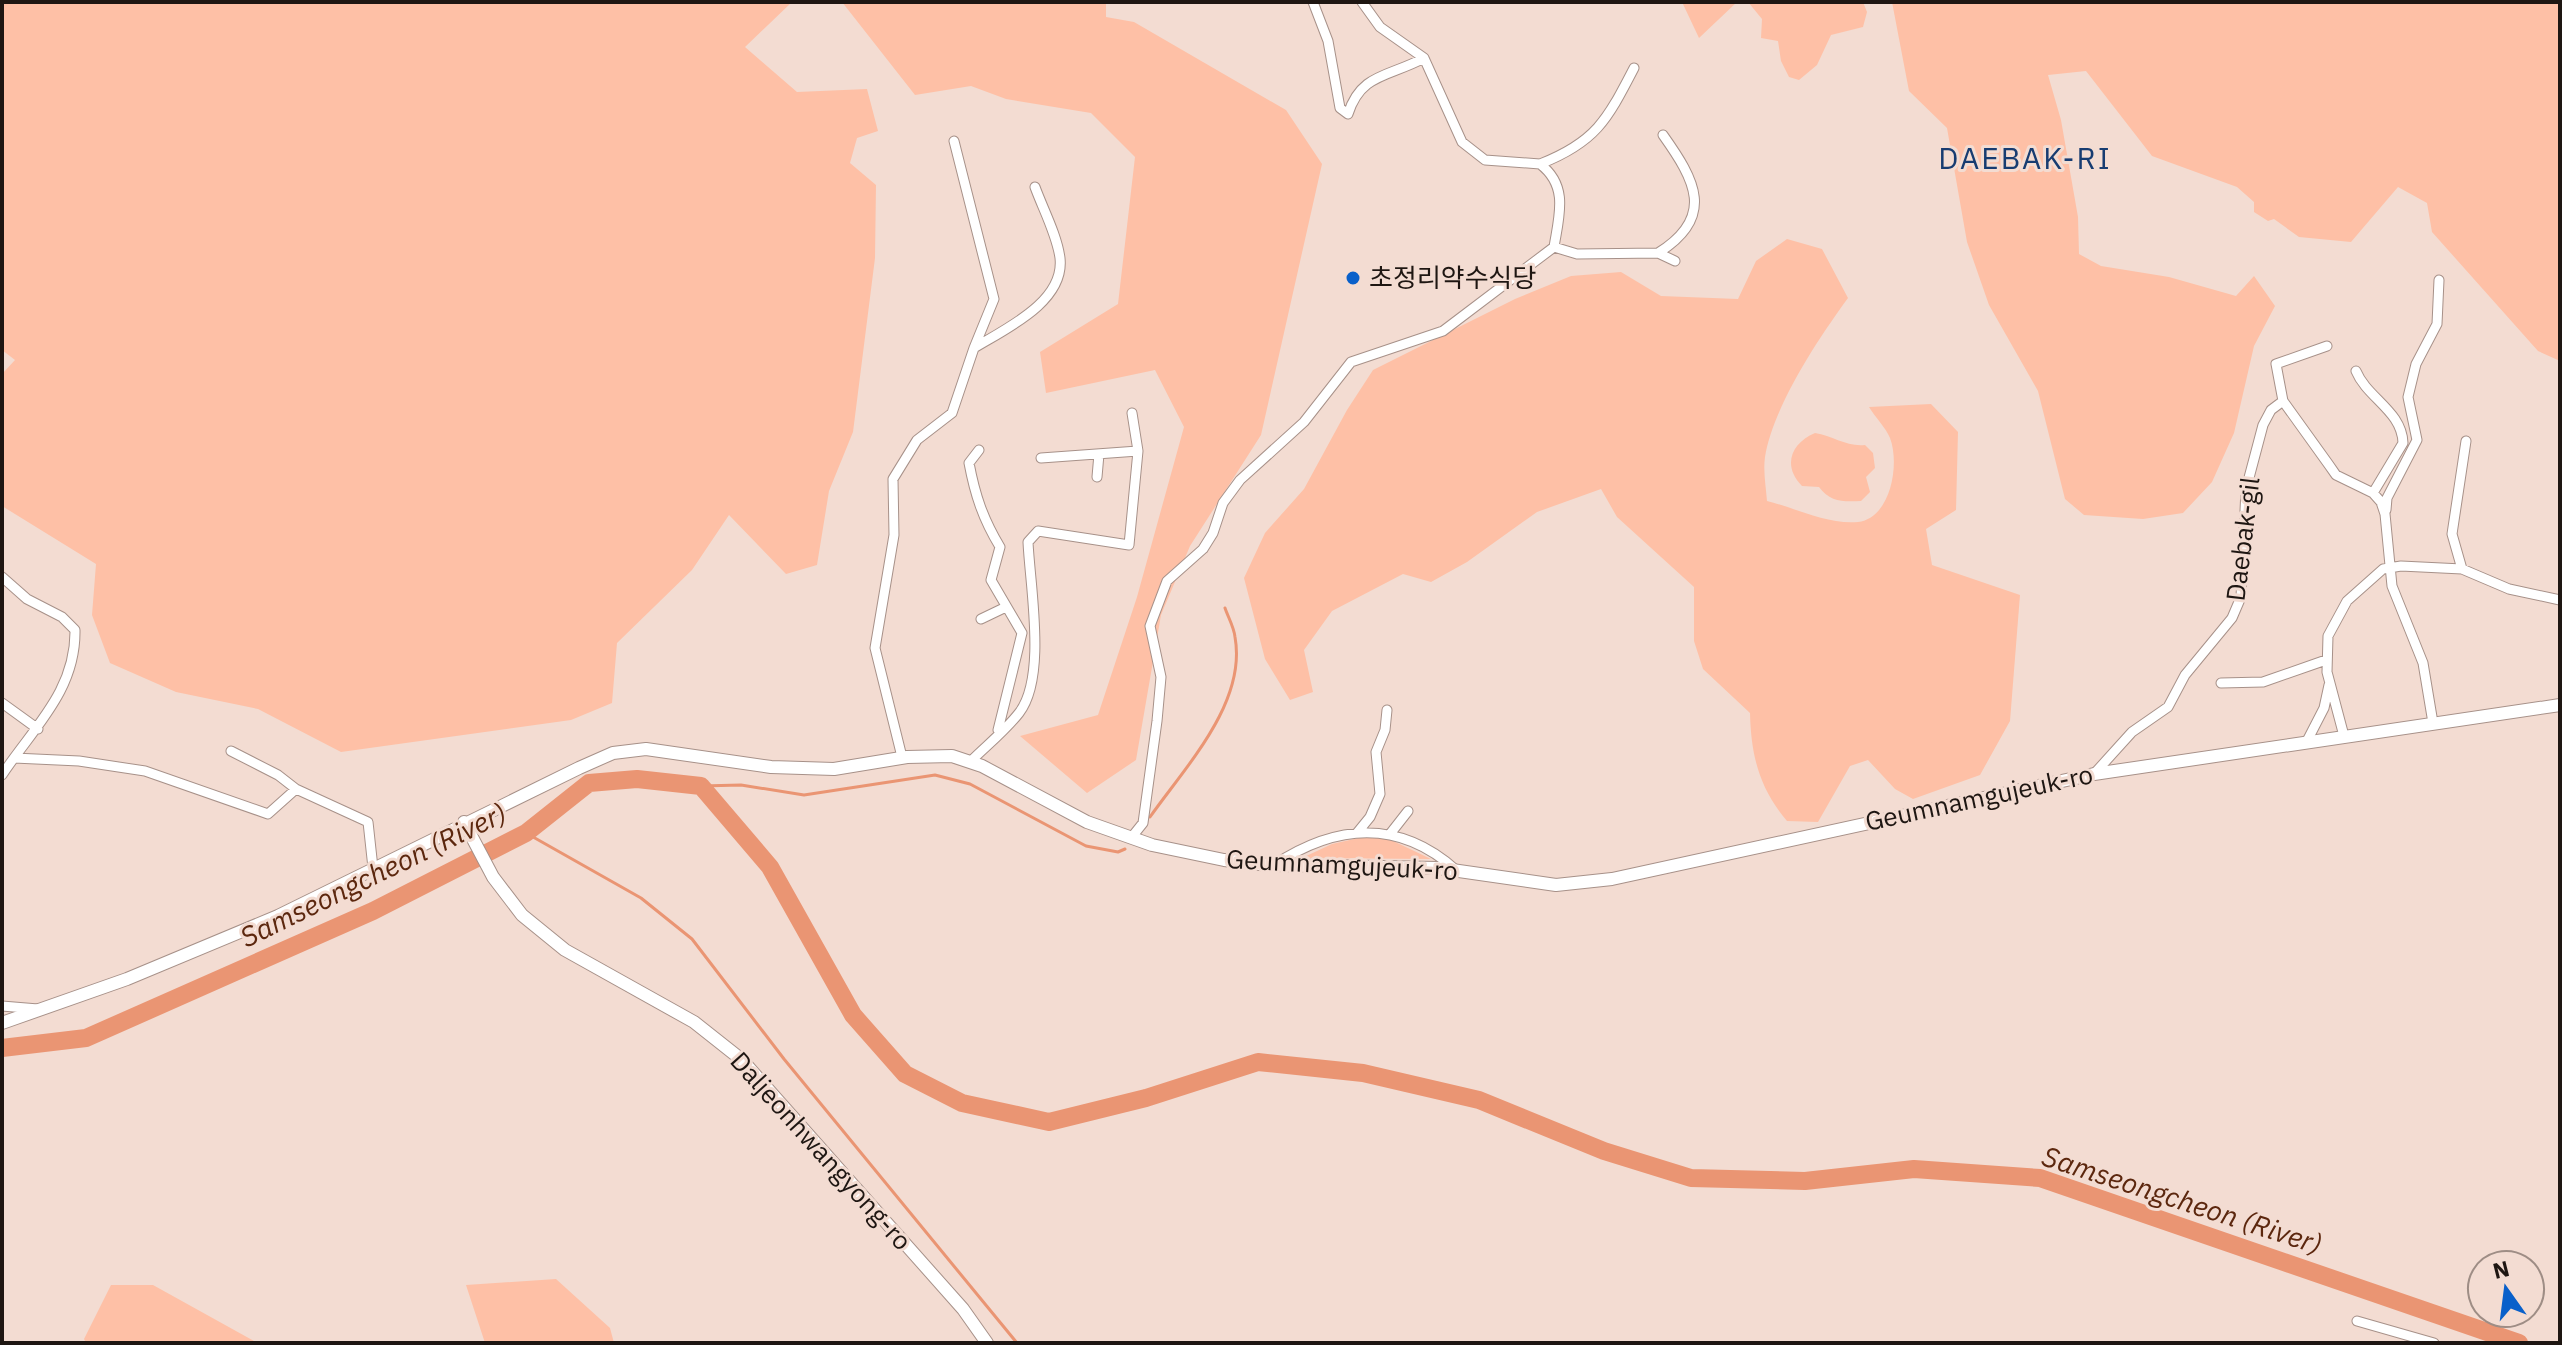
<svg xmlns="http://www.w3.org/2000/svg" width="2562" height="1345" font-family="'IBM Plex Sans','Noto Sans KR',sans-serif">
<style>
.green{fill:#fec0a6}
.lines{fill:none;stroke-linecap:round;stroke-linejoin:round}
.stream{stroke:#ea9573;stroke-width:3}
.river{stroke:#ea9573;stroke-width:18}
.street-casing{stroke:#a79189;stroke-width:11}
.secondary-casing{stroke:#a79189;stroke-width:14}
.street{stroke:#fff;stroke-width:9}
.secondary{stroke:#fff;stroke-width:12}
.poi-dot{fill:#0960ca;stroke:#f3dcd2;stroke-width:3}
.labels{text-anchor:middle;stroke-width:6;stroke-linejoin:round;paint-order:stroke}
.poi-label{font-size:26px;fill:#1e1612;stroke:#f3dcd2;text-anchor:start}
.street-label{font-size:26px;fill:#1e1612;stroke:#f3dcd2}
.water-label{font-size:28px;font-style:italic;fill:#5c270e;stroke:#f3dcd2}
.quarter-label{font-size:30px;letter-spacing:2px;fill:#173c71;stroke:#f3dcd2}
</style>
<rect width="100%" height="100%" fill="#f3dcd2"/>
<!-- green -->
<path class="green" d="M 2,2 L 792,2 L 745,47 L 797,92 L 867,89 L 878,131 L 857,138 L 850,163 L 876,185 L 875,258 L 853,432 L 829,491 L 817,565 L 786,574 L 729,515 L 692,570 L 617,643 L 612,703 L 571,720 L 341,752 L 258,709 L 176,692 L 110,663 L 92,615 L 96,564 L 2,506 L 2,374 L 15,360 L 2,350 Z
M 842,2 L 1106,2 L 1106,17 L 1134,22 L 1286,110 L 1322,164 L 1261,435 L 1190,546 L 1161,615 L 1136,760 L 1087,793 L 1020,736 L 1098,715 L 1137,597 L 1184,427 L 1155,370 L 1046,393 L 1040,352 L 1118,304 L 1135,157 L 1091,113 L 1006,99 L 971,86 L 915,95 Z
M 1682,2 L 1737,2 L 1699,38 Z
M 1748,2 L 1863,2 L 1867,12 L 1863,27 L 1831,35 L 1817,65 L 1799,80 L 1789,77 L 1781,61 L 1778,41 L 1761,38 L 1762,19 Z
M 1892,2 L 2560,2 L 2560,361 L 2538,351 L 2432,232 L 2427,203 L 2398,187 L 2351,242 L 2299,237 L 2274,219 L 2268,221 L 2254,212 L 2254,202 L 2237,187 L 2152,156 L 2086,71 L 2048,75 L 2061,120 L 2078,217 L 2079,254 L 2101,266 L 2169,277 L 2236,296 L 2254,276 L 2275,306 L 2254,346 L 2234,433 L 2212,482 L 2183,513 L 2143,519 L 2084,515 L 2065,499 L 2038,391 L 1989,305 L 1967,242 L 1947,128 L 1909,91 Z
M 1787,239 L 1822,249 L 1848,298 C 1818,339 1773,407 1765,457 C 1763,471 1766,487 1767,501 C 1795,508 1829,525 1858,522 C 1891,518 1900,464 1890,438 C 1886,428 1875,417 1869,407 L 1931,404 L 1958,432 L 1956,510 L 1926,529 L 1932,565 L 2020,595 L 2010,721 L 1980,775 L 1913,799 L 1895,789 L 1868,760 L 1850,766 L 1818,822 L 1787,821 C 1759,788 1751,755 1750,713 L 1703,669 L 1694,641 L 1694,587 L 1617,517 L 1601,489 L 1537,512 L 1467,562 L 1431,582 L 1403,574 L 1332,611 L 1304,650 L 1313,692 L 1290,700 L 1265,659 L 1244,578 L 1265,533 L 1304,489 L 1347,410 L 1373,370 L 1515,299 L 1571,276 L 1621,272 L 1661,296 L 1738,299 L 1756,261 Z
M 1815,433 C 1833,436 1847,447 1865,445 L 1873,453 L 1875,468 L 1866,477 L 1870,492 L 1861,501 C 1843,502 1830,502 1819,487 L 1802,486 C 1782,466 1791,443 1815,433 Z
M 1368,836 L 1389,839 L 1431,859 L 1302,858 L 1332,844 Z
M 556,1279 L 610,1328 L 614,1343 L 485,1343 L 466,1285 Z
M 111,1285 L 153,1285 L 254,1341 L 280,1343 L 86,1343 L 84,1339 Z"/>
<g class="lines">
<!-- stream -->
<path class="stream" d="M 701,786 L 741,785 L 804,795 L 935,775 L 970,784 L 1086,846 L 1118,852 L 1125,849
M 1150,817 C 1185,767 1247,703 1235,637 C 1234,627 1228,617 1225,608
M 526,833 L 641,898 L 692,939 L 784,1059 L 1017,1343"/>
<!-- river -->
<path class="river" d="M 2,1048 L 86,1038 L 373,911 L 526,833 L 589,783 L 637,779 L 701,786 L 770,867 L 853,1015 L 905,1074 L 962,1103 L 1049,1122 L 1146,1098 L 1258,1062 L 1363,1073 L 1479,1100 L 1604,1151 L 1691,1178 L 1805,1181 L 1914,1169 L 2040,1178 L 2519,1343"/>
<defs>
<path id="street" d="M 1313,2 L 1328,41 L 1340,108 L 1348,114 C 1361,73 1389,77 1424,58
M 1362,2 L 1380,27 L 1424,58 L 1462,142 L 1485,160 L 1540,164
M 1663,135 C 1695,180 1716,217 1658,253 L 1675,261
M 954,141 L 994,299 L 974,348
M 1554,247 C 1559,216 1569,186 1540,164 C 1596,142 1607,120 1634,68
M 2327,346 L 2276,364 L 2283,401 L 2329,465 L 2336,475 L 2373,493 L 2381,502 L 2385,514 L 2392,586 L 2423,663 L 2433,723
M 2356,371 C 2367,398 2402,411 2403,443 L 2373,493
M 979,450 L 969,463 C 975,495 983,519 1000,547 L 991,580 L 1022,633 L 998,730
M 1041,458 L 1138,451
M 1097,477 L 1099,454
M 2386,510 L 2387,498 L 2417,440 L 2408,397 L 2416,364 L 2437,324 L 2439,280
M 2462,569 L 2452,534 L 2466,441
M 2,577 L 27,599 L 62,617 L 75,630 C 76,691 33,728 2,775
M 981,619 L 1006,607
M 2221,683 L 2263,682 L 2326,660
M 2,703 L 38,729
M 2344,736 L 2327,672 L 2328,636 L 2347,601 L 2383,569 L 2401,566 L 2462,569 L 2509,589 L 2560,600
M 2307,741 L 2324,708 L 2329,685
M 231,751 L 278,775 L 296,789
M 902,757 L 875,648 L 894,535 L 893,479 L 917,440 L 952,413 L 974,348 C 1005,329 1065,302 1060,258 C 1057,235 1043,209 1035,187
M 14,758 L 79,761 L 145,771 L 268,814 L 296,789 L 368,822 L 373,868
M 970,762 C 986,746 1005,731 1019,713 C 1047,677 1030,587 1028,542 L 1038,531 L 1129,545 L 1138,451 L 1132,413
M 2094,774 L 2132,732 L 2168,707 L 2185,675 L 2232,618 L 2241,597 L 2246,489 L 2263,425 L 2271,410 L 2283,401
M 1357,833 L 1370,817 L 1380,794 L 1376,752 L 1385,730 L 1387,710
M 1390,834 L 1408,811
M 1131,838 L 1143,823 L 1157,721 L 1161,677 L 1150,626 L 1167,581 L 1203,549 L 1213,533 L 1223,503 L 1240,480 L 1304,422 L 1351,362 L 1443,331 L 1554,247 L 1577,254 L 1658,253
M 1274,865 C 1336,824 1399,819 1456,870
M 2,1006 L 38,1009
M 2357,1321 L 2434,1343"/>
<path id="secondary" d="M 464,822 L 493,877 L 522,915 L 565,950 L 694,1022 L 742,1060 L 963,1309 L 987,1343
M 2,1023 L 127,979 L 278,916 L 579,768 L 613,753 L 646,749 L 771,767 L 834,769 L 907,757 L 952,756 L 982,766 L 1087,822 L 1152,845 L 1224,860 L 1269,865 L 1438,868 L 1556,885 L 1612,879 L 2094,774 L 2560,705"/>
</defs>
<!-- street casing -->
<use href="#street" class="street-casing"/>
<!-- secondary casing -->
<use href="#secondary" class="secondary-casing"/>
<!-- street -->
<use href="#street" class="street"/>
<!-- secondary -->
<use href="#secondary" class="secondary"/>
</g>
<!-- markers -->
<circle class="poi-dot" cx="1353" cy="278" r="8"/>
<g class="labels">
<!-- poi labels -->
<g class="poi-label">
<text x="1369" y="287">초정리약수식당</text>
</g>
<!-- street labels -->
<g class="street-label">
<text transform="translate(2243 539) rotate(-83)" y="9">Daebak-gil</text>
<text transform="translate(1979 798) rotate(-12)" y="9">Geumnamgujeuk-ro</text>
<text transform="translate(1342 865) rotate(3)" y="9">Geumnamgujeuk-ro</text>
<text transform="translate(821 1151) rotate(48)" y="9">Daljeonhwangyong-ro</text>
</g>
<!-- water labels -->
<g class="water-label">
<text transform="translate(373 875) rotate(-26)" y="10">Samseongcheon (River)</text>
<text transform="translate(2182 1200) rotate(18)" y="10">Samseongcheon (River)</text>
</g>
<!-- quarter labels -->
<g class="quarter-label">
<text x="2025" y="169">DAEBAK-RI</text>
</g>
</g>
<!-- border -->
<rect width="2562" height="1345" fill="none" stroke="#1e1612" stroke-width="8"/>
<!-- north arrow -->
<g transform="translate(2506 1289) rotate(346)"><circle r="38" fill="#f3dcd2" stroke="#9e8d85" stroke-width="2"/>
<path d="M0-6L14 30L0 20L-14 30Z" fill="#0960ca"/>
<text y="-12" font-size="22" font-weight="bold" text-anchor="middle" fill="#1e1612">N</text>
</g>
</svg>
